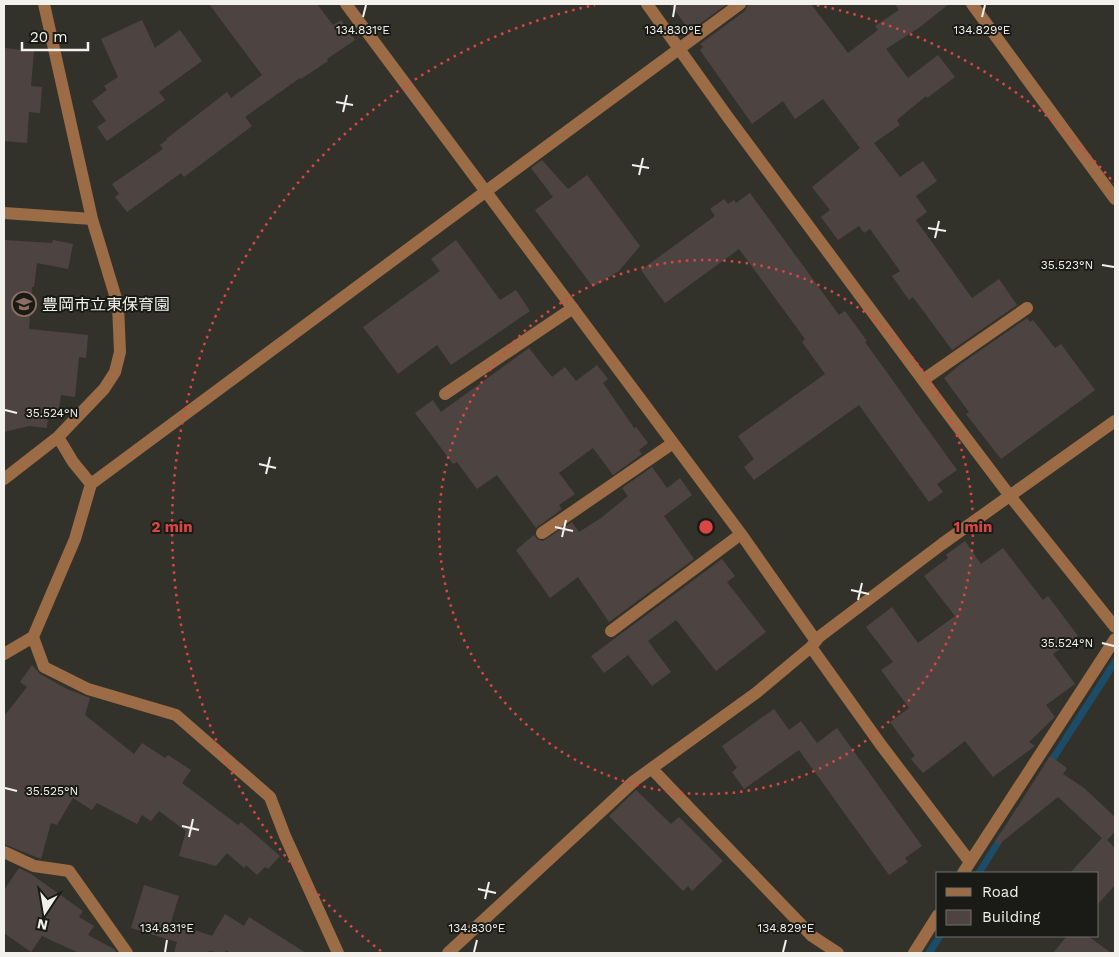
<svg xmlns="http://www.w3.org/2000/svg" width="1119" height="957" font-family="'Work Sans','Noto Sans JP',sans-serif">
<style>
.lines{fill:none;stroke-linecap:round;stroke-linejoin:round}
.stream{stroke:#1b4c68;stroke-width:7}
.building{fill:#4d4441}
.minor{stroke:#9b6c46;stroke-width:12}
.ticks{fill:none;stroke:#f2f1ec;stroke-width:2}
.ring{fill:none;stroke:#da4645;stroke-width:2.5;stroke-dasharray:2.5 5}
.labels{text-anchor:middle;stroke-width:4;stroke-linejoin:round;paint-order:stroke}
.poi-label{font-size:16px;fill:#f2f1ec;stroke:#1a1a16;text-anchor:start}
.ticks-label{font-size:12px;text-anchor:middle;fill:#f2f1ec;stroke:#1a1a16;stroke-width:4;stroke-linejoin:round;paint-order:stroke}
.centre{fill:#da4645;stroke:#1a1a16;stroke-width:2.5}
.ring-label{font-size:15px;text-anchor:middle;font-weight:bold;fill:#da4645;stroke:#1a1a16;stroke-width:4;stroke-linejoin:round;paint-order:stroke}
</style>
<rect width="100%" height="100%" fill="#33322a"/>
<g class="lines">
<!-- stream -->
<path class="stream" d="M 1049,765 L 1115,662
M 979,873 L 1002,836
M 929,953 L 940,936"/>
</g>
<!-- building -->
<path class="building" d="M 209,4 L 317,4 L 333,25 L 341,20 L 355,40 L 327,59 L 328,61 L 301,79 L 300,78 L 245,117 L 252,126 L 184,177 L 181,173 L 127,212 L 115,197 L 119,194 L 112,184 L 163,149 L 160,145 L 167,140 L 166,139 L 227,92 L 231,98 L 262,75 Z
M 670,4 L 727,4 L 690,31 Z
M 748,4 L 811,4 L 848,53 L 878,30 L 875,26 L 899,10 L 895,4 L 949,4 L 920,27 L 886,49 L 908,78 L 938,55 L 955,77 L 927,98 L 926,96 L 897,120 L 900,125 L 874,143 L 900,177 L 923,161 L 937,181 L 916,196 L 927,212 L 916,220 L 972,298 L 999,279 L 1017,305 L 952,350 L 913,297 L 909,300 L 892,276 L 900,271 L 870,229 L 864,233 L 859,226 L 838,240 L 821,217 L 830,210 L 812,187 L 860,148 L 823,99 L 795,119 L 783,101 L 752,124 L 700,50 L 703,47 L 700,44 L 745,11 Z
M 142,20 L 155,48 L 180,30 L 202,61 L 159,92 L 165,100 L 107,141 L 97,127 L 106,121 L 92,101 L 107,90 L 104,86 L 118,77 L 101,39 Z
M 4,48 L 34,51 L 31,86 L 42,87 L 40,113 L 29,112 L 27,143 L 4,141 Z
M 542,160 L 568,189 L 587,175 L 640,246 L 619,271 L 593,287 L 535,210 L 553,197 L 531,168 Z
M 750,193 L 839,315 L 845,311 L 867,341 L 865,342 L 957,470 L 937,484 L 943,492 L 929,502 L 859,405 L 754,480 L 744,467 L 754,459 L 738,436 L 825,374 L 802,342 L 805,339 L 739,249 L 665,303 L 641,270 L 715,216 L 710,209 L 724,199 L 728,204 L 734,200 L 736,203 Z
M 4,240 L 52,243 L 53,240 L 73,244 L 68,269 L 37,263 L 34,287 L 32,287 L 29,329 L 88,335 L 86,358 L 79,357 L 75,397 L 61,395 L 58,416 L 48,415 L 47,428 L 29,426 L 4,432 Z
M 456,240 L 500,300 L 516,290 L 530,311 L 451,365 L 437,345 L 398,374 L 363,327 L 440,271 L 431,259 Z
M 1027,318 L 1030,322 L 1033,320 L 1055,348 L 1061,344 L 1095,390 L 1001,459 L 966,414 L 969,412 L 944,378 L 962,363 Z
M 529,348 L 552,377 L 565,367 L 576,381 L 597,365 L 608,379 L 603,383 L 634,428 L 636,427 L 648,443 L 639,450 L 642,454 L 613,475 L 593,448 L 559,473 L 575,494 L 559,505 L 562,509 L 536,528 L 497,475 L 477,489 L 457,462 L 453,464 L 415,413 L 433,400 L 441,412 Z
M 652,467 L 667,488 L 680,478 L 692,495 L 664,516 L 694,559 L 609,622 L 578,577 L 550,598 L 516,550 L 534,535 L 538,540 L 543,541 L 572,522 L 579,532 L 601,518 L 628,496 L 622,488 Z
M 965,541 L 981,564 L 1003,548 L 1043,600 L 1048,596 L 1078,636 L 1053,654 L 1075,684 L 1046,705 L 1055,717 L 1029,742 L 1035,746 L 993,777 L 965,741 L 923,773 L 911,759 L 915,756 L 890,722 L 909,708 L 881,670 L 893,662 L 866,627 L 892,607 L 918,643 L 955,616 L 924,576 L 948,558 L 946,555 Z
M 722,559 L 735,576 L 727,582 L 766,632 L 716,671 L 676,620 L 648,641 L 671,672 L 652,686 L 628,655 L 604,673 L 591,656 Z
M 32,665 L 40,674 L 67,689 L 90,698 L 85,715 L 134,754 L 142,743 L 165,758 L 168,755 L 191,770 L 182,783 L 238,825 L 241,822 L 280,856 L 268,869 L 265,867 L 257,875 L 246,865 L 244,868 L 227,853 L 216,866 L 179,856 L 186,831 L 159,811 L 151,821 L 142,815 L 137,824 L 97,803 L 92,810 L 73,798 L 57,825 L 51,823 L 41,859 L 4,844 L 4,716 L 27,687 L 20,682 Z
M 774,709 L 789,730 L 801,721 L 817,743 L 837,728 L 922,846 L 905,858 L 908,862 L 889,875 L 799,750 L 744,789 L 732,772 L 737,768 L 722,746 Z
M 1050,756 L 1067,768 L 1063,774 L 1084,788 L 1115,817 L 1115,832 L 1107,840 L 1115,848 L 1115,885 L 1098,904 L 1098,873 L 1070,873 L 1102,838 L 1058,797 L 998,845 L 995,842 Z
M 636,790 L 671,824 L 679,817 L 723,861 L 692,891 L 688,886 L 683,891 L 609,816 Z
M 19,868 L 31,874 L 83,911 L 79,917 L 94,926 L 88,935 L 114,949 L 117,953 L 79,953 L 42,936 L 31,952 L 4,933 L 4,890 Z
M 144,885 L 179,896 L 171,922 L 212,936 L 225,914 L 244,926 L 249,917 L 306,953 L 230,953 L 226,950 L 225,953 L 209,951 L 208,953 L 174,953 L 177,942 L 131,928 Z
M 1067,936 L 1088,936 L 1111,953 L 1053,953 Z"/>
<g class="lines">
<!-- minor -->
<path class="minor" d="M 346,4 L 741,534 L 816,641
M 647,4 L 727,116 L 945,410 L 1010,496 L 1115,627
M 972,4 L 1115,199
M 4,213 L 92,219
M 923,380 L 1027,308
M 445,394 L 573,308
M 58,437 L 73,462 L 91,484
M 4,479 L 58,437 L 104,389 L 115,372 L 120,352 L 118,305 L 92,219 L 44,4
M 542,533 L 673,443
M 611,631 L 741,534
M 33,637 L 44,667 L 88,689 L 176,715 L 270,797 L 285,836 L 338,953
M 811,647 L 881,745 L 970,862
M 4,654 L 33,637 L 75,539 L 91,484 C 308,324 523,163 740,4
M 652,769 L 812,936 L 838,953
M 4,852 L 34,866 L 69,871 L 127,953
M 963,873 L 1115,639
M 448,953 L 634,781 L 756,693 L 811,647 L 819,637 L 942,544 L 1115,421
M 914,953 L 938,915"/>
</g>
<!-- ticks -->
<path class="ticks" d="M 363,17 L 366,5M 673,17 L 675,5M 982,17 L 985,5M 336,102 L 353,105M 343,112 L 347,95M 632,165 L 649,168M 639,175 L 643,158M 928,228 L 946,231M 935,238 L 939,221M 1102,265 L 1114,267M 5,410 L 17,413M 259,464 L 276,468M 266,474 L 270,457M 555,527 L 573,531M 562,537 L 566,520M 851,590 L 869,594M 858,600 L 862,583M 1102,643 L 1114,646M 5,788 L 17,791M 182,826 L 199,830M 189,837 L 193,819M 478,889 L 496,893M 485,899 L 489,882M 165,952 L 167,940M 474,952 L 477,940M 783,952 L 786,940"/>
<!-- distance rings -->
<g class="ring">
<circle cx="706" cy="527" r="267"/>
<path d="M381 951A534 534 0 0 1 595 5M817 5A534 534 0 0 1 1115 184"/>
</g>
<!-- icons -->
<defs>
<symbol id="school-ring" viewBox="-11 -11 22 22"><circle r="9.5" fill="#1a1a16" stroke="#8d6e63" stroke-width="1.5"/><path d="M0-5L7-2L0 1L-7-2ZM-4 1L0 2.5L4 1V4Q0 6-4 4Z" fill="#8d6e63"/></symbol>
</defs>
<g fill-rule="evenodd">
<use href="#school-ring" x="10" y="290" width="28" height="28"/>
</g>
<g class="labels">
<!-- poi labels -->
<g class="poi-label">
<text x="42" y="310">豊岡市立東保育園</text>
</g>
</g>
<g class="ticks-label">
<text x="363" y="34">134.831°E</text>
<text x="673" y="34">134.830°E</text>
<text x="982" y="34">134.829°E</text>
<text x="1067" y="269">35.523°N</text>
<text x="52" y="417">35.524°N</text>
<text x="1067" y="647">35.524°N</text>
<text x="52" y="795">35.525°N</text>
<text x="167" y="932">134.831°E</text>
<text x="477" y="932">134.830°E</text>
<text x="786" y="932">134.829°E</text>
</g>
<circle cx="706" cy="527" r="8" class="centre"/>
<g class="ring-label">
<text x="973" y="532">1 min</text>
<text x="172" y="532">2 min</text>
</g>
<!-- border -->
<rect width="1119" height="957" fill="none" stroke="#f2f1ec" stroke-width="10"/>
<!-- legend -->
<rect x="936" y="872" width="162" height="65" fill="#1a1a16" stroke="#70706c"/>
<rect x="946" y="888" width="25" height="8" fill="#9b6c46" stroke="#70706c"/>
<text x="982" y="897" font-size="15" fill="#f2f1ec">Road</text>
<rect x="946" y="910" width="25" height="15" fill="#4d4441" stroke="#70706c"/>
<text x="982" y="922" font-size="15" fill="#f2f1ec">Building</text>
<!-- north arrow -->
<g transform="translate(45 912) rotate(192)" stroke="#1a1a16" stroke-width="4" paint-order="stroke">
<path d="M0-4L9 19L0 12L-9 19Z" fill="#f2f1ec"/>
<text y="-8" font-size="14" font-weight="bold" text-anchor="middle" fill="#f2f1ec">N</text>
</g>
<!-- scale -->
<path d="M22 42v8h66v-8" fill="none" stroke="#f2f1ec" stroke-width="2.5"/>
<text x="30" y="42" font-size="15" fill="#f2f1ec" stroke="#1a1a16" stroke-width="4" paint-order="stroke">20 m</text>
</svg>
